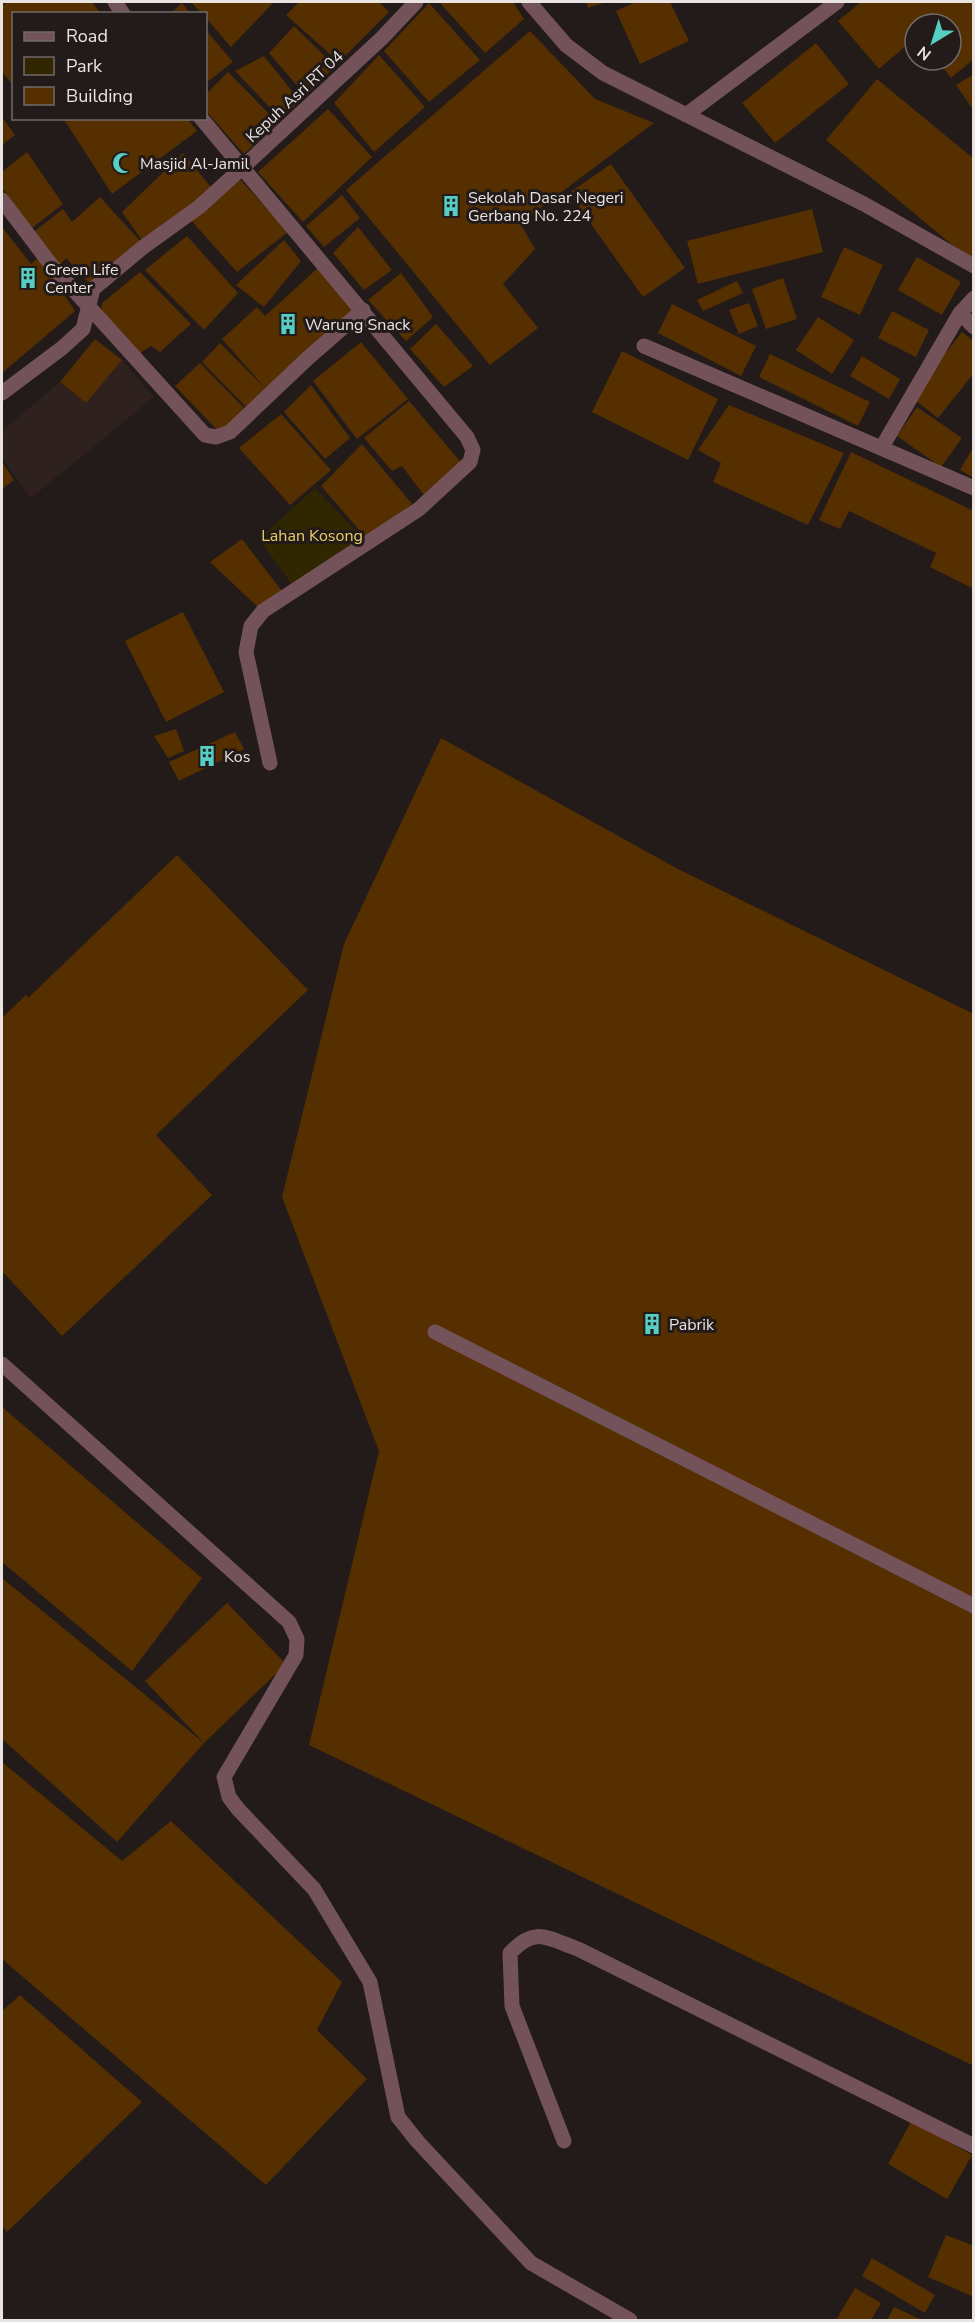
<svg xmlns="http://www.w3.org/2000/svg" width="975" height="2322" font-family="'Nunito Sans',sans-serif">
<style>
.built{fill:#2f211e}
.green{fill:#302700}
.building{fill:#552f00}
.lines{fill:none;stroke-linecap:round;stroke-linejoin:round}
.minor{stroke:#73525a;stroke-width:15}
.labels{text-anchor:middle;stroke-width:6;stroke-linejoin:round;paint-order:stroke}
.street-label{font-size:16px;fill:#e9e3e2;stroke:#221b19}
.poi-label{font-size:16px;fill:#e9e3e2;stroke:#221b19;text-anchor:start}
.park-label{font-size:16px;fill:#ead065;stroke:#221b19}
</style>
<rect width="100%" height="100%" fill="#221b19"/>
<!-- built -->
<path class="built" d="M 122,360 L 154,397 L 31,498 L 2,458 L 2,431 L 60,382 L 86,403 Z"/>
<!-- green -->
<path class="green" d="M 315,488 L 364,540 L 293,586 L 259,539 Z"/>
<!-- building -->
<path class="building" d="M 7,2 L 92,2 L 101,14 L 14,14 L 14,87 L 2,71 L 2,6 Z
M 191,2 L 274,2 L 231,47 L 206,18 L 206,14 L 202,14 Z
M 299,2 L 379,2 L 389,12 L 339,62 L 286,15 Z
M 439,2 L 513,2 L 524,19 L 485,53 Z
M 586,2 L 606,2 L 588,8 Z
M 636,2 L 670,2 L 689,41 L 640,64 L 616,11 Z
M 861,2 L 972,2 L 974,4 L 974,59 L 951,78 L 937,60 L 951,60 L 951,24 L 915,24 L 915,38 L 879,69 L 838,21 Z
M 182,3 L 191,14 L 170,14 Z
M 429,3 L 480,60 L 429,102 L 384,51 Z
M 294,26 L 335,66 L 306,96 L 269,53 Z
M 206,30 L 233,62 L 206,83 Z
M 530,31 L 595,99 L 654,123 L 520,223 L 535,249 L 503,284 L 538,328 L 490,365 L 346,190 Z
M 816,43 L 849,84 L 775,143 L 742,103 Z
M 379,55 L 425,107 L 374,152 L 334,103 Z
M 264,56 L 300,101 L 281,119 L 235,71 Z
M 228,72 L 278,123 L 244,154 L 206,111 L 206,94 Z
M 974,74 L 974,111 L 956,85 Z
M 877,79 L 974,159 L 974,263 L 826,140 Z
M 328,109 L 372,157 L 303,222 L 258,172 Z
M 2,117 L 15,135 L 2,145 Z
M 63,118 L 187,118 L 197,131 L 112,194 Z
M 27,152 L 63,204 L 32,228 L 2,188 L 2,172 Z
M 183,153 L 214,191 L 144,243 L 122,212 Z
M 611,164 L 685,268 L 643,297 L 569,193 Z
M 240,179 L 288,232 L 237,272 L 190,219 Z
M 342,195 L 360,218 L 324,247 L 306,226 Z
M 100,197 L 142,243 L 93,287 L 66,258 L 57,269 L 30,235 L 63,209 L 72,222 Z
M 812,209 L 823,252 L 698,284 L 687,241 Z
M 2,227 L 31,264 L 39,257 L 75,311 L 2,373 Z
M 358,227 L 392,270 L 364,290 L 333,253 Z
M 187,236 L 238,293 L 204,330 L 145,270 Z
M 284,240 L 301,261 L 264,307 L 236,285 Z
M 844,247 L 883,265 L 860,315 L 821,297 Z
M 917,257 L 961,282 L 942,315 L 898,290 Z
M 320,266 L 356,306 L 267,390 L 222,339 L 257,307 L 265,316 Z
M 140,272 L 191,324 L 160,352 L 151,346 L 140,353 L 101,313 L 102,303 Z
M 401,273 L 433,317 L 406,341 L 368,300 Z
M 783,278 L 797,319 L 766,329 L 752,289 Z
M 737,281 L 743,293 L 703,311 L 697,300 Z
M 749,303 L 758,326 L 739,334 L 729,310 Z
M 672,304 L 756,346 L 741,376 L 658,333 Z
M 892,311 L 929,330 L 916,357 L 878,338 Z
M 818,317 L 854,340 L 832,374 L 796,350 Z
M 436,324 L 473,366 L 444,387 L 410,349 Z
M 962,332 L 974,341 L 974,373 L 938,418 L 911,397 Z
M 95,339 L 122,360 L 86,403 L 60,382 Z
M 361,342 L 408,399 L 357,439 L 313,381 Z
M 220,343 L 267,390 L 247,408 L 202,362 Z
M 622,351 L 718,399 L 688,460 L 592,412 Z
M 770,354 L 870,402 L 858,426 L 759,377 Z
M 862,356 L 900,379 L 889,399 L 850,376 Z
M 200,363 L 245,409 L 220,433 L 175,386 Z
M 311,385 L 350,438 L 325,459 L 284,412 Z
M 409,401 L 464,466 L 426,498 L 402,466 L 392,471 L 364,438 Z
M 729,405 L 844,453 L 808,525 L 713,482 L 721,463 L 698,450 Z
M 917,407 L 962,438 L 941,467 L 897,436 Z
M 281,414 L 331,470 L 290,505 L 239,448 Z
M 362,444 L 412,504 L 367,539 L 321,486 Z
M 974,446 L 974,478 L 960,470 Z
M 851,452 L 974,511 L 974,589 L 930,567 L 936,553 L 849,511 L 840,529 L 819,520 Z
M 2,462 L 14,480 L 2,489 Z
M 242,539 L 285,595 L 261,610 L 210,562 Z
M 183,612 L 224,692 L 166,722 L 125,641 Z
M 176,729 L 184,751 L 168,758 L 154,736 Z
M 235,732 L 244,749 L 179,781 L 169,762 Z
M 441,738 L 678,869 L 974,1014 L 974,2066 L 309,1745 L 379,1451 L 282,1197 L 344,944 Z
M 177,855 L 308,990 L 156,1135 L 212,1195 L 62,1336 L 2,1271 L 2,1018 L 26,995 L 28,998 Z
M 2,1407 L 202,1578 L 132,1671 L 2,1562 Z
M 2,1578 L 204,1743 L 117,1842 L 2,1739 Z
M 227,1603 L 286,1664 L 204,1743 L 145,1681 Z
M 2,1762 L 122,1861 L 171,1821 L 342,1982 L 317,2030 L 367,2079 L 266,2185 L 2,1959 Z
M 20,1995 L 142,2102 L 7,2232 L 2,2226 L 2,2011 Z
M 912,2120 L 972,2155 L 947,2199 L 888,2164 Z
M 946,2235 L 974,2246 L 974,2297 L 928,2277 Z
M 872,2258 L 935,2295 L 925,2313 L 862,2276 Z
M 855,2288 L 881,2303 L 871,2320 L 836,2320 Z
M 894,2307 L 922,2320 L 887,2320 Z"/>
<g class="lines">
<!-- minor -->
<path class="minor" d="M 115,2 L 123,14
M 529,2 L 566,45 L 603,73 L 864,204 L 974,266
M 686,115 L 837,2
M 201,118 L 467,437 L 473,450 L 470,462 L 419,509 L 263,611 L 251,626 L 246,652 L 270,763
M 2,200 L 52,266 L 205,435 L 216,437 L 230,432 L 309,357 L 363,310
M 960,313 L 974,327
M 644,346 L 974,488
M 2,393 L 62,348 L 83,329 L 93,289 L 142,248 L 199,207 L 243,167 L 382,38 L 416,2
M 882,447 L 960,313 L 974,298
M 435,1332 L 974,1606
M 2,1364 L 289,1622 L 297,1639 L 296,1655 L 224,1777 L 229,1797 L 238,1809 L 314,1889 L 370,1982 L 398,2117 L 418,2142 L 531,2263 L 630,2320
M 564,2141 L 512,2006 L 510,1953 C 535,1926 547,1938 578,1949 L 974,2146"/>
</g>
<!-- icons -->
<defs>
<symbol id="mosque-bare" viewBox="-9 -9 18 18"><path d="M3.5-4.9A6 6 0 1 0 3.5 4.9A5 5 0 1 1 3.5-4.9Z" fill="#56cec4" stroke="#221b19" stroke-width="2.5" paint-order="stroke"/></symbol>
<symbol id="building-bare" viewBox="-9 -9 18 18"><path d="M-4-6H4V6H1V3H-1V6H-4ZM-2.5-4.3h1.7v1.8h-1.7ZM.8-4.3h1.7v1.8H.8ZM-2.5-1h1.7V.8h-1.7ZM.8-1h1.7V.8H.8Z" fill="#56cec4" stroke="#221b19" stroke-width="2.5" paint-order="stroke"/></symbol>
</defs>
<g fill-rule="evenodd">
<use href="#mosque-bare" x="108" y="148" width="30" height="30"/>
<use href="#building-bare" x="436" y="191" width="30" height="30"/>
<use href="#building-bare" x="13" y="263" width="30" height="30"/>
<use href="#building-bare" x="273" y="309" width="30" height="30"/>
<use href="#building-bare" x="192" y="741" width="30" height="30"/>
<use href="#building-bare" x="637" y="1309" width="30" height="30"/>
</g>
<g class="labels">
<!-- street labels -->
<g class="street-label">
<text transform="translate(294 96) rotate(-43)" y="6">Kepuh Asri RT 04</text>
</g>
<!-- poi labels -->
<g class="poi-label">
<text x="140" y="169">Masjid Al-Jamil</text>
<text x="468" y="203">Sekolah Dasar Negeri<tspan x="468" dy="18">Gerbang No. 224</tspan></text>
<text x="45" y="275">Green Life<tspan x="45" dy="18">Center</tspan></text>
<text x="305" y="330">Warung Snack</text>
<text x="224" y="762">Kos</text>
<text x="669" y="1330">Pabrik</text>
</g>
<!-- park labels -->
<g class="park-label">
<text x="312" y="541">Lahan Kosong</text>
</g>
</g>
<!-- border -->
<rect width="975" height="2322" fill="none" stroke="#e9e3e2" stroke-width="6"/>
<!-- legend -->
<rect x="12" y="12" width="195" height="108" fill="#221b19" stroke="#726b69" stroke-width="1.5"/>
<rect x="24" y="32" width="30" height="9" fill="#73525a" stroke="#726b69" stroke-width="1.5"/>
<text x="66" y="42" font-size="18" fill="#e9e3e2">Road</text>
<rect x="24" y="57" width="30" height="18" fill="#302700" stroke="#726b69" stroke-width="1.5"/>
<text x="66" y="72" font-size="18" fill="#e9e3e2">Park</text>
<rect x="24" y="87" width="30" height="18" fill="#552f00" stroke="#726b69" stroke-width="1.5"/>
<text x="66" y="102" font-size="18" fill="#e9e3e2">Building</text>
<!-- north arrow -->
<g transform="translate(933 42) rotate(218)"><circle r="28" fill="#221b19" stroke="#726b69" stroke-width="1.5"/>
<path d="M0-4.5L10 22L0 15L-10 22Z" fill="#56cec4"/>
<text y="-9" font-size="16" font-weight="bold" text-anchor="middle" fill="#e9e3e2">N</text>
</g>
</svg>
